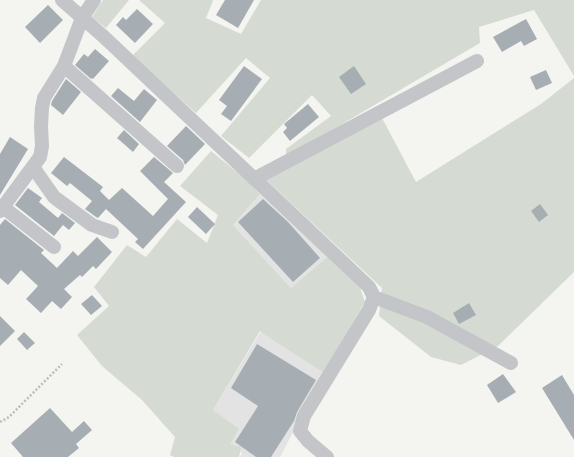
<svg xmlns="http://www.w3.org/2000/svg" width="574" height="457" font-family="'PT Sans Narrow',sans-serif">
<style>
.built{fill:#e2e3e2}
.green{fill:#d5dbd2}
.building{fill:#a7aeb3}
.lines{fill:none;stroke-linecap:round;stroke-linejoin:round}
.path{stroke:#babcbe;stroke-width:2.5;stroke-dasharray:2 2;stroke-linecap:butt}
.minor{stroke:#c3c5c9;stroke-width:14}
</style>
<rect width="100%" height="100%" fill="#f4f4f1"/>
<!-- built -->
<path class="built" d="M 260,194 L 327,257 L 291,288 L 233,225 Z
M 261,331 L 271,339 L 324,373 L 280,457 L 240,457 L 242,453 L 230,444 L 213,410 Z"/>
<!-- green -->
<path class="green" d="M 103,0 L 129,0 L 106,28 L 92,17 Z
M 139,0 L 212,0 L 213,1 L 206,18 L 241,34 L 261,0 L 574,0 L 574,76 L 534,10 L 479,27 L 480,43 L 286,157 L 286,149 L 331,116 L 312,95 L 249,158 L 221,136 L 270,78 L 246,58 L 196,113 L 132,56 L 165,23 Z
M 574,78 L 574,272 L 498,346 L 461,365 L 431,357 L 379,316 L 382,288 L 265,179 L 382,118 L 416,182 L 541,104 Z
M 211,151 L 243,177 L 260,194 L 233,225 L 291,288 L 327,257 L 360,288 L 365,302 L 324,373 L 271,339 L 260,331 L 213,410 L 239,429 L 230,444 L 241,447 L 239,457 L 174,457 L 170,455 L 175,437 L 142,400 L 102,366 L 77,335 L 109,306 L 94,287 L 127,245 L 146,257 L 177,219 L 207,243 L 218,215 L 180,186 Z"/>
<!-- building -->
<path class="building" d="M 225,0 L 254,0 L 238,28 L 216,15 Z
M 48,5 L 63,20 L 40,43 L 25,27 Z
M 137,9 L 153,24 L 135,43 L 116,25 L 123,17 L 126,20 Z
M 526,19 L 537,39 L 524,46 L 521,41 L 502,52 L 493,37 Z
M 95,49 L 109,61 L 93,79 L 92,78 L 91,79 L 75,65 L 84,54 L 88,57 Z
M 244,66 L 262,79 L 231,121 L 221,114 L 227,106 L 219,100 Z
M 354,66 L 366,84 L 351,94 L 339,77 Z
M 546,70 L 552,83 L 536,90 L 530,77 Z
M 66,79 L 81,92 L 63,115 L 51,105 L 52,101 Z
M 118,88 L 134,101 L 144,89 L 157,100 L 140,122 L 111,96 Z
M 308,104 L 319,117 L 290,141 L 283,132 L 287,128 L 284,124 Z
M 186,126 L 205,144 L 185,165 L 183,160 L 167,146 Z
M 124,130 L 139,144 L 133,152 L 117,138 Z
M 10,137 L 28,149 L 0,195 L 0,154 Z
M 64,157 L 103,187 L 100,191 L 109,200 L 122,188 L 153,216 L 168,199 L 140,171 L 154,157 L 173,173 L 164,182 L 186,202 L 143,249 L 135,242 L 138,239 L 106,209 L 98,218 L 96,217 L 85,209 L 92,201 L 70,183 L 67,186 L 51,173 Z
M 28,188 L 42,198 L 39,202 L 58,218 L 62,213 L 75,223 L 69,230 L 63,225 L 54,236 L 15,205 Z
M 263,199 L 288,222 L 320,258 L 293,282 L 238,222 Z
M 540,204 L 548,215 L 539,222 L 531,211 Z
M 197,207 L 215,224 L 206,234 L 188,217 Z
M 5,219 L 44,250 L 41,253 L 57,268 L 73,251 L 78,256 L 97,237 L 112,252 L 96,269 L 93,266 L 82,277 L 80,275 L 64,289 L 72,297 L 61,309 L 52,301 L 41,313 L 26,299 L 38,286 L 21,270 L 8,285 L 0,278 L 0,225 Z
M 92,295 L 102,306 L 91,315 L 81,304 Z
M 469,303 L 476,315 L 459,324 L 453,313 Z
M 0,316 L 15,331 L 0,346 Z
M 24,332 L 35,343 L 27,350 L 17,339 Z
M 257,344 L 316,380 L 297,412 L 294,421 L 271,457 L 256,457 L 235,442 L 258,406 L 231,388 Z
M 503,374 L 516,392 L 498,403 L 487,385 Z
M 562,375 L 574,395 L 574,440 L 542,388 Z
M 50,408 L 72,432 L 84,421 L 92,430 L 76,444 L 79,448 L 68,457 L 23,457 L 11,443 Z"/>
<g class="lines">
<!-- path -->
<path class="path" d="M 0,422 L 9,417 L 62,364"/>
<!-- minor -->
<path class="minor" d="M 62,0 L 103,36 L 369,287 L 374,297 L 369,310 L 304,416 L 300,431 L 308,441 L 327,457
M 64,66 L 177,166
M 33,167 L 54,197 L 92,225 L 112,232
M 254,179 L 477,61
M 3,207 L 54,247
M 0,211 L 40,157 L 42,146 L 41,126 L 42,108 L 44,98 L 64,66 L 82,18 L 94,0
M 374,297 L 427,317 L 511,363"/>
</g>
</svg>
